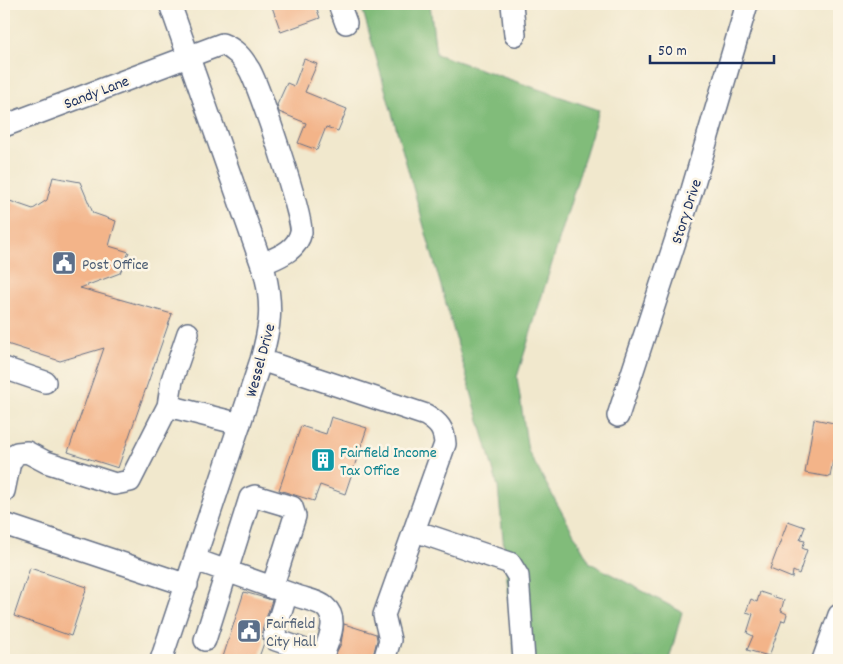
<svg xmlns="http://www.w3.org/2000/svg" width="843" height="664" font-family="Dekko,sans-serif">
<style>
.forest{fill:#81bc7a;stroke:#4e766c}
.building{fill:#f3b489}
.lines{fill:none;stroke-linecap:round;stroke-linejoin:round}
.minor-casing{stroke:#667085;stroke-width:24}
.minor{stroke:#fff;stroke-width:21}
.labels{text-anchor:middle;stroke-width:5;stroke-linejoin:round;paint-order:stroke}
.street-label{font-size:16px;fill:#1b2f5e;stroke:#fcf5e5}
.service-label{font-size:16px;fill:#4e5e75;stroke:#fcf5e5;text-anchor:start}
.culture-label{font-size:16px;fill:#0d838f;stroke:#fcf5e5;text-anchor:start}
</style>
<rect width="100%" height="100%" fill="#fcf5e5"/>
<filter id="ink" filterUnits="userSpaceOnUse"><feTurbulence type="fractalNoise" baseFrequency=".02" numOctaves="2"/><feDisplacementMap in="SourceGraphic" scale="10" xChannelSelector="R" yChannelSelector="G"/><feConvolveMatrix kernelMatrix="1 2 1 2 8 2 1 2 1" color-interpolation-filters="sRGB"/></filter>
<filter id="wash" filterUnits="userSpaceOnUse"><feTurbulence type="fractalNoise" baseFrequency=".0096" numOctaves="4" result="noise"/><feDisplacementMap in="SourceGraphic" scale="20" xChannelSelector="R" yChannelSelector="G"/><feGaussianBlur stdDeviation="1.12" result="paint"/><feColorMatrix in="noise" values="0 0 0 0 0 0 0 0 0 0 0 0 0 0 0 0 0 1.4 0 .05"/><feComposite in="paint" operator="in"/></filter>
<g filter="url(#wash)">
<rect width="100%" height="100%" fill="#f1e8cd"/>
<!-- forest -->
<path class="forest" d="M 361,4 L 430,4 L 436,54 L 599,110 L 517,377 L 528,451 L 590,563 L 682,612 L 669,660 L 515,660 L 498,487 Z"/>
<g id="blocks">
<!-- building -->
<path class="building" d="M 271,4 L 315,4 L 320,18 L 281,32 Z
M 304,59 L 317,64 L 305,92 L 347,109 L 338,131 L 326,127 L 317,150 L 298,143 L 306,123 L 279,112 L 277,105 L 287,83 L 294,86 Z
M 53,177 L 80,182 L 93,213 L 116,221 L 109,246 L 129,252 L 120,273 L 80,288 L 172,314 L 118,468 L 68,452 L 104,348 L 60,361 L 4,343 L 4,199 L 33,209 L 47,200 Z
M 331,417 L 367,428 L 345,494 L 320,485 L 314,501 L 279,490 L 301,426 L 326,434 Z
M 814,419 L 839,424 L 835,461 L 833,460 L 830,477 L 805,473 Z
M 788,521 L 805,527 L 800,540 L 805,541 L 802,548 L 807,550 L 799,574 L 793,571 L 792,578 L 770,569 Z
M 30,568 L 87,587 L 71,636 L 14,616 Z
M 244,592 L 272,600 L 262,631 L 264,643 L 258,660 L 222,660 Z
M 760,592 L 784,600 L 781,611 L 787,614 L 785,621 L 782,620 L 769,656 L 747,650 L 753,636 L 747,633 L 753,614 L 746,612 L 751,599 L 757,602 Z
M 344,624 L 376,634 L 377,640 L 372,660 L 332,660 L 341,644 Z"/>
</g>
</g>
<g filter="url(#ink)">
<use href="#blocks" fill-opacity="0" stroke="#667085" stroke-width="1"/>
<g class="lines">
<defs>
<path id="minor" d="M 339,4 L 346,23
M 512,4 L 515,35
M 4,126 L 222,44 C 235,49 242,57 249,69 C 258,83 304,219 301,232 C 297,251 278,257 262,264
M 261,360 L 426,415 C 439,423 444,429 445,444 L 384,615 L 390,640 L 384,660
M 4,368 L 45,382
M 168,406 L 172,380 L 188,333
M 618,416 L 692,190 L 747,4
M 4,491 L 10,462 L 17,453 L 27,452 L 46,462 L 115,484 L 130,481 L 168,406 L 240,424
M 4,524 L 187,585
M 415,531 L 510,563 L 518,576 L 524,660
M 196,560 C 229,572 263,584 297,596 C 305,599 319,601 325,607 C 338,618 330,637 325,650 L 317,654 L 276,640 L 274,635 L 287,593
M 205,640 L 250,498 L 255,496 L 292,507 L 295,516 L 272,588
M 161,660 L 261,360 C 270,328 273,307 265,274 L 170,4
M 823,660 L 839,615"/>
</defs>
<!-- minor casing -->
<use href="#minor" class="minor-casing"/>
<!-- minor -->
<use href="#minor" class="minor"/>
</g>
</g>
<!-- icons -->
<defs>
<symbol id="civic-square" viewBox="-11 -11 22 22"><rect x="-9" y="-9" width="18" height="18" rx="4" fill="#5c6f8a" stroke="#fcf5e5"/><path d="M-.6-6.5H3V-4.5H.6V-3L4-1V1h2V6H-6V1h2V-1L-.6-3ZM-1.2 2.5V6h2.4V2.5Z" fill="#fff"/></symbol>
<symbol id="building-square" viewBox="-11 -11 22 22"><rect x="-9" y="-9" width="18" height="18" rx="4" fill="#0f9aa8" stroke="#fcf5e5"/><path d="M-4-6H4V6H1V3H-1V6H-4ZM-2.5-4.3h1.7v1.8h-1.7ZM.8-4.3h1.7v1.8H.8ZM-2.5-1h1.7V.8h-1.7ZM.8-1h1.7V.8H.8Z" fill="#fff"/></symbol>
</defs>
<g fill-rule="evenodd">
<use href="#civic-square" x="50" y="249" width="28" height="28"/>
<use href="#building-square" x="309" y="446" width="28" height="28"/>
<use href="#civic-square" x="235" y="617" width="28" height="28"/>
</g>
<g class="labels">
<!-- street labels -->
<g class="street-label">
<text transform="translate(96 91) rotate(-21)" y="6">Sandy Lane</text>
<text transform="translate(685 211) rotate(-72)" y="6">Story Drive</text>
<text transform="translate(259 360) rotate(-75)" y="6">Wessel Drive</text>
</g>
<!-- service labels -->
<g class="service-label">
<text x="82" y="269">Post Office</text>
<text x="266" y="628">Fairfield<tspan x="266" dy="18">City Hall</tspan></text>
</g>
<!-- culture labels -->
<g class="culture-label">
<text x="340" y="457">Fairfield Income<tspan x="340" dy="18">Tax Office</tspan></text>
</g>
</g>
<!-- margin -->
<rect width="843" height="664" fill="none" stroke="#fcf5e5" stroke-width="20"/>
<!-- scale -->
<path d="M650 55v8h124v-8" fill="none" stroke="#1b2f5e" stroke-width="2.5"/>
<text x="658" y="55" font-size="15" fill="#1b2f5e" stroke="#fcf5e5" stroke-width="4" paint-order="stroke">50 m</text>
</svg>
